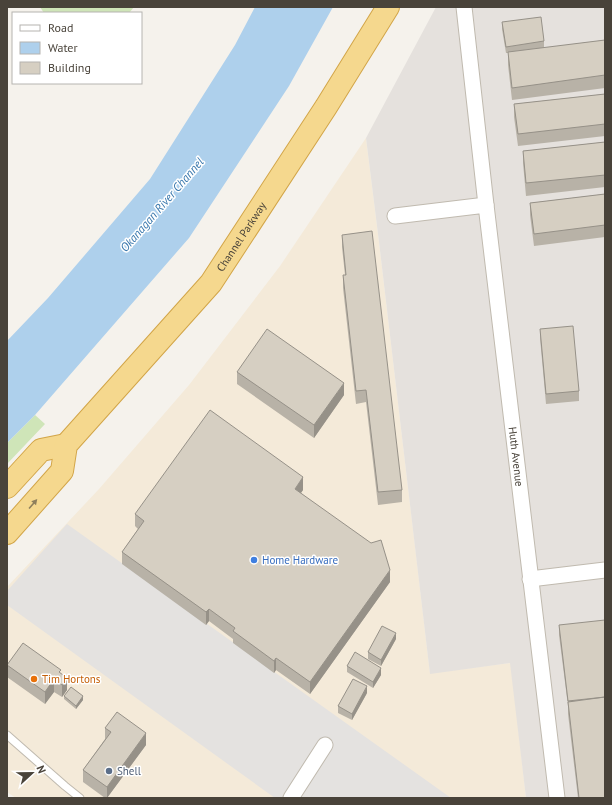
<svg xmlns="http://www.w3.org/2000/svg" width="612" height="805" font-family="'PT Sans',sans-serif">
<style>
.commercial{fill:#f4ead9}
.industrial{fill:#e5e1dd}
.green{fill:#cfe5b8}
.parking{fill:#e4e2e0}
.water{fill:#aed0ec}
.lines{fill:none;stroke-linecap:round;stroke-linejoin:round}
.service-casing{stroke:#c0baaf;stroke-width:9}
.minor-casing{stroke:#c0baaf;stroke-width:17}
.trunk-casing{stroke:#d2a548;stroke-width:24}
.service{stroke:#fff;stroke-width:7}
.minor{stroke:#fff;stroke-width:15}
.trunk{stroke:#f5d88e;stroke-width:22}
.wall{fill:#b8b2a7}
.shaded-wall{fill:#969188}
.building{fill:#d6cfc2;stroke:#969188}
.oneway{fill:#8e7f5c}
.shop-dot{fill:#3f7fe0;stroke:#fff;stroke-width:1.5}
.food-dot{fill:#e8710a;stroke:#fff;stroke-width:1.5}
.service-dot{fill:#5c6f8a;stroke:#fff;stroke-width:1.5}
.labels{text-anchor:middle;stroke-width:3;stroke-linejoin:round;paint-order:stroke}
.street-label{font-size:11px;fill:#49433a;stroke:#fff}
.shop-label{font-size:11px;fill:#366cbe;stroke:#fff;text-anchor:start}
.food-label{font-size:11px;fill:#c56008;stroke:#fff;text-anchor:start}
.service-label{font-size:11px;fill:#4e5e75;stroke:#fff;text-anchor:start}
.water-label{font-size:12px;font-style:italic;fill:#3a78ad;stroke:#fff}
</style>
<rect width="100%" height="100%" fill="#f5f2ec"/>
<!-- commercial -->
<path class="commercial" d="M 366,138 L 379,242 L 430,673 L 511,663 L 526,798 L 16,798 L 7,792 L 7,587 L 99,489 L 189,385 L 280,266 Z"/>
<!-- industrial -->
<path class="industrial" d="M 436,7 L 605,7 L 605,798 L 526,798 L 510,663 L 430,674 L 379,242 L 366,138 Z"/>
<!-- green -->
<path class="green" d="M 40,7 L 134,7 L 129,13 L 44,13 Z
M 35,415 L 45,424 L 7,464 L 7,443 Z"/>
<!-- parking -->
<path class="parking" d="M 67,524 L 451,798 L 275,798 L 7,605 L 7,591 Z"/>
<!-- water -->
<path class="water" d="M 255,7 L 333,7 L 289,86 L 189,238 L 35,415 L 7,443 L 7,341 L 48,298 L 150,179 L 235,45 Z"/>
<g class="lines">
<defs>
<path id="service" d="M 7,735 L 65,786 L 80,798"/>
<g id="minor">
<path d="M 464,7 L 486,205"/>
<path id="s1" d="M 395,216 L 486,205 L 557,798"/>
<path d="M 530,579 L 605,570"/>
<path d="M 291,798 L 325,745"/>
</g>
<g id="trunk">
<path d="M 7,487 L 41,450 L 66,445"/>
<path id="s2" d="M 7,533 L 62,471 L 66,445 L 211,283 L 326,107 L 388,7"/>
</g>
</defs>
<!-- service casing -->
<use href="#service" class="service-casing"/>
<!-- minor casing -->
<use href="#minor" class="minor-casing"/>
<!-- trunk casing -->
<use href="#trunk" class="trunk-casing"/>
<!-- service -->
<use href="#service" class="service"/>
<!-- minor -->
<use href="#minor" class="minor"/>
<!-- trunk -->
<use href="#trunk" class="trunk"/>
</g>
<!-- wall -->
<path class="wall" d="M 502,22 L 544,41 L 544,48 L 605,40 L 605,88 L 512,100 L 508,65 L 508,53 L 506,53 L 502,29 Z
M 605,94 L 605,136 L 518,146 L 514,117 L 514,104 Z
M 605,142 L 605,187 L 526,196 L 523,163 L 523,151 Z
M 605,194 L 605,237 L 534,246 L 530,215 L 530,203 Z
M 342,235 L 402,490 L 402,502 L 378,505 L 366,402 L 356,404 L 343,288 L 343,275 L 345,275 L 342,247 Z
M 540,329 L 579,391 L 579,401 L 546,404 L 540,338 Z
M 237,372 L 344,395 L 314,438 L 237,384 Z
M 303,490 L 301,493 L 390,582 L 310,694 L 276,670 L 274,673 L 233,643 L 233,639 L 209,621 L 206,625 L 122,564 L 122,552 L 138,529 L 135,526 L 135,514 Z
M 559,625 L 605,798 L 578,798 L 568,714 L 568,706 L 559,635 Z
M 396,639 L 381,666 L 368,659 L 368,652 Z
M 7,665 L 61,673 L 67,690 L 62,697 L 54,692 L 45,704 L 7,677 Z
M 347,666 L 381,675 L 373,688 L 347,672 Z
M 367,693 L 352,720 L 338,713 L 338,706 Z
M 64,696 L 83,700 L 76,709 L 64,699 Z
M 105,728 L 146,745 L 107,798 L 105,798 L 83,782 L 83,770 L 105,739 Z"/>
<!-- shaded-wall -->
<path class="shaded-wall" d="M 344,383 L 344,395 L 314,438 L 314,425 Z
M 303,477 L 303,490 L 295,501 L 295,489 Z
M 390,570 L 390,582 L 310,694 L 310,682 Z
M 209,609 L 209,621 L 206,625 L 206,612 Z
M 396,633 L 396,639 L 381,666 L 381,660 Z
M 276,658 L 276,670 L 274,673 L 274,661 Z
M 381,668 L 381,675 L 373,688 L 373,682 Z
M 67,678 L 67,690 L 62,697 L 62,685 Z
M 54,679 L 54,692 L 45,704 L 45,692 Z
M 367,686 L 367,693 L 352,720 L 352,714 Z
M 83,696 L 83,700 L 76,709 L 76,706 Z
M 146,733 L 146,745 L 107,798 L 107,787 Z"/>
<!-- building -->
<path class="building" d="M 541,17 L 544,41 L 506,47 L 502,22 Z
M 605,40 L 605,75 L 512,88 L 508,52 Z
M 605,94 L 605,124 L 518,134 L 514,104 Z
M 605,142 L 605,175 L 526,183 L 523,151 Z
M 605,194 L 605,225 L 534,234 L 530,203 Z
M 372,231 L 402,490 L 378,492 L 366,390 L 356,391 L 343,275 L 346,275 L 342,235 Z
M 573,326 L 579,391 L 546,394 L 540,329 Z
M 267,329 L 344,383 L 314,425 L 237,372 Z
M 210,410 L 303,477 L 295,489 L 371,543 L 381,540 L 390,570 L 310,682 L 276,658 L 274,661 L 233,631 L 235,628 L 209,609 L 206,612 L 122,552 L 144,521 L 135,514 Z
M 605,620 L 605,697 L 568,701 L 559,625 Z
M 382,626 L 396,633 L 381,660 L 368,652 Z
M 23,643 L 61,670 L 59,672 L 67,678 L 62,685 L 54,679 L 45,692 L 7,665 Z
M 355,652 L 381,668 L 373,682 L 347,666 Z
M 353,679 L 367,686 L 352,714 L 338,706 Z
M 71,687 L 83,696 L 76,706 L 64,696 Z
M 605,697 L 605,798 L 579,798 L 568,702 Z
M 117,712 L 146,733 L 107,787 L 83,770 L 111,732 L 105,728 Z"/>
<!-- one-way arrows -->
<defs><path id="oneway-solid" d="M-6-.8H1V-3.2L6.5 0L1 3.2V.8H-6Z"/></defs>
<use class="oneway" href="#oneway-solid" transform="translate(33 504) rotate(-49)"/>
<!-- markers -->
<circle class="shop-dot" cx="254" cy="560" r="4"/>
<circle class="food-dot" cx="34" cy="679" r="4"/>
<circle class="service-dot" cx="109" cy="771" r="4"/>
<g class="labels">
<!-- street labels -->
<g class="street-label">
<text dy="4" stroke="none"><textPath href="#s2" startOffset="382">Channel Parkway</textPath></text>
<text dy="4" stroke="none"><textPath href="#s1" startOffset="345">Huth Avenue</textPath></text>
</g>
<!-- shop labels -->
<g class="shop-label">
<text x="262" y="564">Home Hardware</text>
</g>
<!-- food labels -->
<g class="food-label">
<text x="42" y="683">Tim Hortons</text>
</g>
<!-- service labels -->
<g class="service-label">
<text x="117" y="775">Shell</text>
</g>
<!-- water labels -->
<g class="water-label">
<text transform="translate(162 205) rotate(-49)" y="4">Okanagan River Channel</text>
</g>
</g>
<!-- border -->
<rect width="612" height="805" fill="none" stroke="#49433a" stroke-width="16"/>
<!-- legend -->
<rect x="12" y="12" width="130" height="72" fill="#ffffff" stroke="#b6b4b0"/>
<rect x="20" y="25" width="20" height="6" fill="#ffffff" stroke="#b6b4b0"/>
<text x="48" y="32" font-size="12" fill="#49433a">Road</text>
<rect x="20" y="42" width="20" height="12" fill="#aed0ec" stroke="#b6b4b0"/>
<text x="48" y="52" font-size="12" fill="#49433a">Water</text>
<rect x="20" y="62" width="20" height="12" fill="#d6cfc2" stroke="#b6b4b0"/>
<text x="48" y="72" font-size="12" fill="#49433a">Building</text>
<!-- north arrow -->
<g transform="translate(32 773) rotate(68)" stroke="#ffffff" stroke-width="3" paint-order="stroke">
<path d="M0-3L7 15L0 10L-7 15Z" fill="#49433a"/>
<text y="-6" font-size="11" font-weight="bold" text-anchor="middle" fill="#49433a">N</text>
</g>
</svg>
